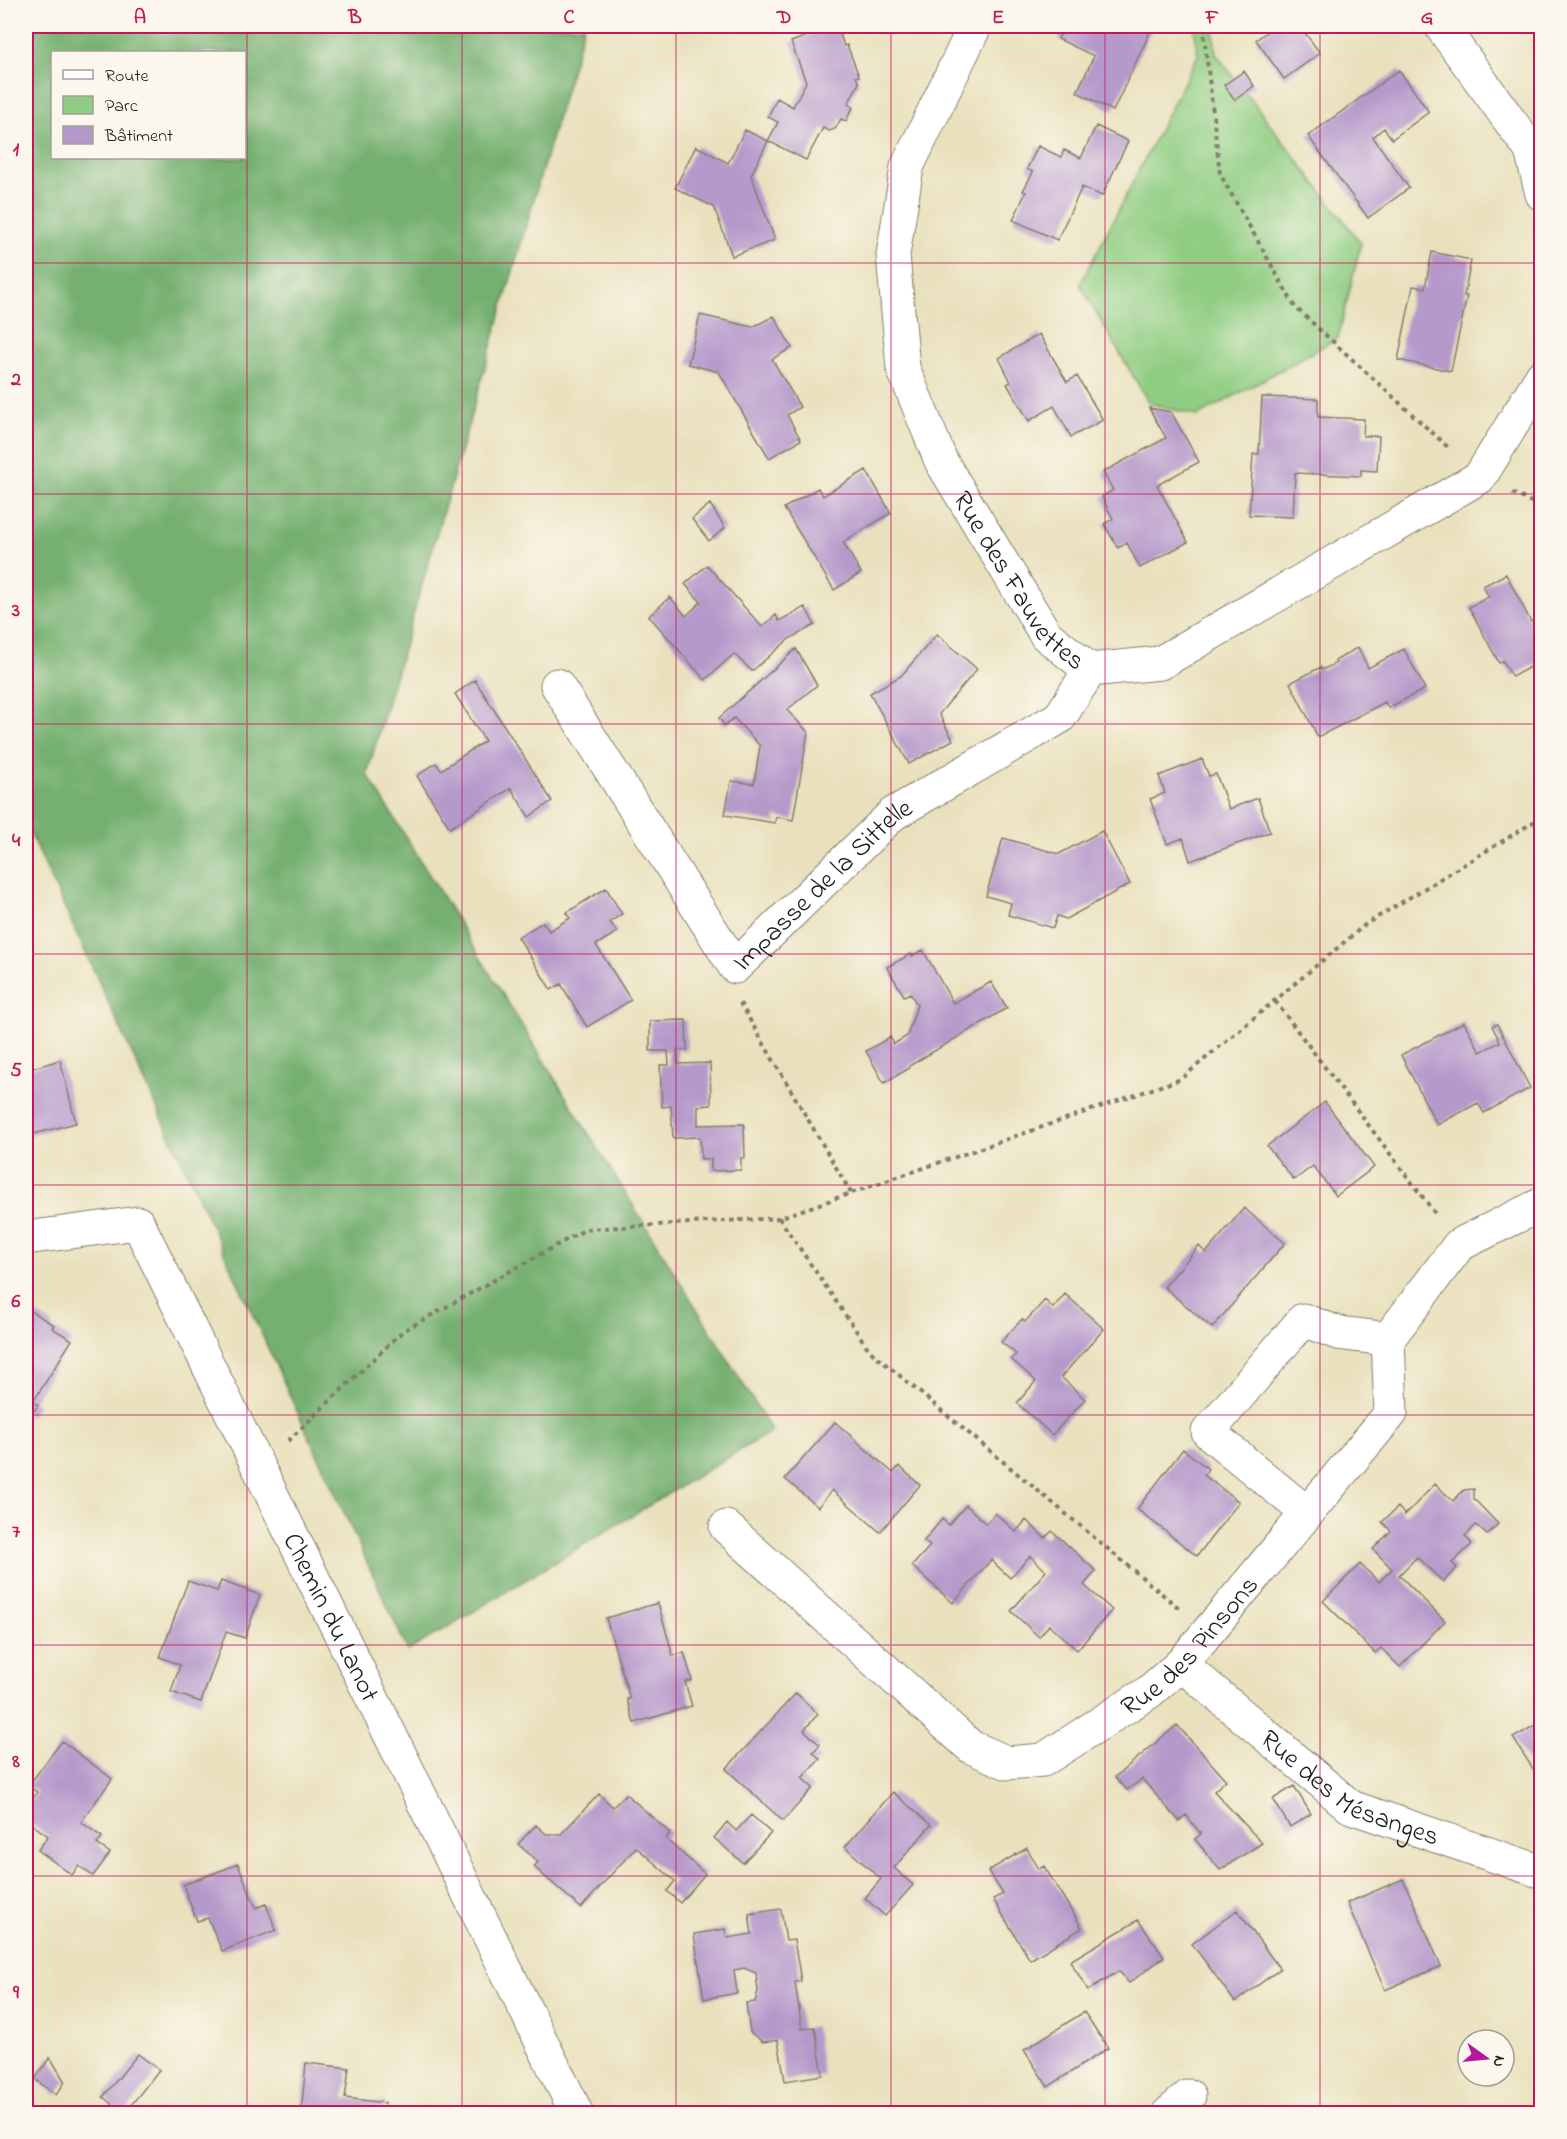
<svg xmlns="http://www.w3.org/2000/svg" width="1567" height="2139" font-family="'Indie Flower',sans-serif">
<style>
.green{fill:#90cd82;stroke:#56744f;stroke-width:1.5}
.forest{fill:#74b070;stroke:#486646;stroke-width:1.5;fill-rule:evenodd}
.building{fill:#b699cb}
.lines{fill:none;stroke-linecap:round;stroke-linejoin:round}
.minor-casing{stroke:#827e6c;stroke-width:35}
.path{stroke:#827e6c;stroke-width:4;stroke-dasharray:4.5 4.5;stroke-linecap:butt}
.minor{stroke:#fff;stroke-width:33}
.grid{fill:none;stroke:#c2185b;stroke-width:1.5;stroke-opacity:0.55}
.labels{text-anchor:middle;stroke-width:6;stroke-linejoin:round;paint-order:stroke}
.street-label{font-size:27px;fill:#1c1c1c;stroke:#fbf7ec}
.neatline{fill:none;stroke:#c2185b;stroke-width:2}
.grid-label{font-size:20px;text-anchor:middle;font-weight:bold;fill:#c2185b}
</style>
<rect width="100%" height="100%" fill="#fbf7ec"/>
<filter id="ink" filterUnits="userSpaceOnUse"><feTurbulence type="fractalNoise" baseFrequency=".0167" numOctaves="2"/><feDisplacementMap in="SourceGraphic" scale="12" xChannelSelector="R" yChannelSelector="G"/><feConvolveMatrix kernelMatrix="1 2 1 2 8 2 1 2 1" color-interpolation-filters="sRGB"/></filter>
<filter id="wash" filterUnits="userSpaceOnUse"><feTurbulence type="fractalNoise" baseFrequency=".008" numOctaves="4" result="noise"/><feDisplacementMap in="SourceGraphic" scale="24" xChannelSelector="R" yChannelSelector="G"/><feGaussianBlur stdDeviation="1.35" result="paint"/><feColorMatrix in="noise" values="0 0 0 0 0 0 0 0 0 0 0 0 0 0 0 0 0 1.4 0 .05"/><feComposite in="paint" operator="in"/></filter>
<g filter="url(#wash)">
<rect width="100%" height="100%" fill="#e9e1bd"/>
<!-- green -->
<path class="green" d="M 1194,26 L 1213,26 L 1216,54 L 1361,243 L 1338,338 L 1198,416 L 1149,403 L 1080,285 L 1198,55 Z"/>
<!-- forest -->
<path class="forest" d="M 26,26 L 584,26 L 367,774 L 772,1431 L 408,1651 L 26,824 ZM 52,52 L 244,52 L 244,158 L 52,158 Z"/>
<g id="blocks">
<!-- building -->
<path class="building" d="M 1064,26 L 1147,26 L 1152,28 L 1113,111 L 1077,92 L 1094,56 L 1058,39 Z
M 1275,26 L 1300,26 L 1320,53 L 1284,79 L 1256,40 Z
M 838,28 L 844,46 L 847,45 L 859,76 L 856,77 L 859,83 L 848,104 L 853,107 L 846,121 L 841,119 L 835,129 L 829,131 L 823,128 L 806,160 L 768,141 L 778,122 L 768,117 L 777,98 L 793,107 L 806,82 L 791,42 L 817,32 L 818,35 Z
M 1399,70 L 1429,112 L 1392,139 L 1384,128 L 1373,137 L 1409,188 L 1368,218 L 1308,136 Z
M 1244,71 L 1254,86 L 1235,100 L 1224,85 Z
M 1096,126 L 1128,141 L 1102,196 L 1082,187 L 1057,240 L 1013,220 L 1026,192 L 1023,191 L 1033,172 L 1027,169 L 1038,146 L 1061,157 L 1064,150 L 1081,158 Z
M 745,130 L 768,141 L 751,175 L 775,240 L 732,256 L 714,207 L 675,188 L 696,146 L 728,163 Z
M 1432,252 L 1471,260 L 1464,296 L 1467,296 L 1451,371 L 1398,360 L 1413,286 L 1425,288 Z
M 700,315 L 753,327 L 774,316 L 792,348 L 772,359 L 800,407 L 787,415 L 801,440 L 769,458 L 719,372 L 688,364 Z
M 1039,334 L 1067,382 L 1077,376 L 1103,420 L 1071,437 L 1054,406 L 1029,421 L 1007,384 L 1011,382 L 999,358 Z
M 1262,397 L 1318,399 L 1318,417 L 1364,419 L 1363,436 L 1379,436 L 1377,471 L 1361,470 L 1361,476 L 1295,473 L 1293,517 L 1249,515 L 1253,454 L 1259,454 Z
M 1149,408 L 1171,412 L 1199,462 L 1157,485 L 1188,542 L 1140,568 L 1127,543 L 1118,548 L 1104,524 L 1113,519 L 1102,497 L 1113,490 L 1103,472 L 1166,438 Z
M 866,470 L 891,513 L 843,542 L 861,573 L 834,590 L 784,508 L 818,488 L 823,496 Z
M 710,504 L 725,528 L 709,541 L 692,519 Z
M 707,565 L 762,627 L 776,615 L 779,621 L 805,607 L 815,625 L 789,639 L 752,671 L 734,654 L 705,680 L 649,616 L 670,597 L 686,616 L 701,602 L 685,584 Z
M 1506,574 L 1531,622 L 1542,616 L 1542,660 L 1512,677 L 1503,661 L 1499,663 L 1469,607 L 1489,597 L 1483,586 Z
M 937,634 L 977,669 L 939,714 L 953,740 L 909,764 L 870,693 L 901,676 Z
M 1358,647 L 1368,668 L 1404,649 L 1425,689 L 1388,708 L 1385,702 L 1318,737 L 1290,683 L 1321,667 L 1322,670 L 1336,663 L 1335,661 Z
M 796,649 L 817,685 L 787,710 L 808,732 L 793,820 L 776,817 L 775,823 L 725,815 L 731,781 L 754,784 L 760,746 L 734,718 L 725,726 L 719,718 Z
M 475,680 L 552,801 L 529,817 L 511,788 L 450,828 L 417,776 L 436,763 L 441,770 L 485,741 L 455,694 Z
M 1202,759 L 1209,776 L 1216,774 L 1229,809 L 1258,798 L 1270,832 L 1190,861 L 1183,838 L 1167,844 L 1150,799 L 1165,793 L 1159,776 Z
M 1102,831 L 1130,884 L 1066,919 L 1057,916 L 1053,928 L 1008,915 L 1011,903 L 986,896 L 1003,838 L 1059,854 Z
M 606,888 L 622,914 L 610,922 L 617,932 L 596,945 L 631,1000 L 587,1027 L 561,984 L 551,990 L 518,937 L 543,922 L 549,931 L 570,918 L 566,913 Z
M 26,920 L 29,920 L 32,927 L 31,946 L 26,955 Z
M 923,950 L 953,1003 L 991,982 L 1007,1008 L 909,1066 L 910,1068 L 884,1083 L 866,1051 L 890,1037 L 894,1044 L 907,1036 L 917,1005 L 910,993 L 904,996 L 887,967 L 911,954 L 912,956 Z
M 686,1020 L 687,1050 L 677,1050 L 678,1064 L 710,1063 L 711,1105 L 698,1106 L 698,1125 L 744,1124 L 745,1158 L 741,1158 L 741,1170 L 711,1171 L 711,1159 L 701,1159 L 700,1137 L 673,1138 L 671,1106 L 662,1107 L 660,1065 L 669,1065 L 668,1051 L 650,1051 L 650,1021 Z
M 1464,1022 L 1480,1052 L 1500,1042 L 1492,1026 L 1497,1024 L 1530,1088 L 1484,1113 L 1478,1103 L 1437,1125 L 1401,1055 Z
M 60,1060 L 76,1123 L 26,1136 L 26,1089 L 30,1087 L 26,1070 Z
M 1325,1102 L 1374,1167 L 1336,1196 L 1313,1166 L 1294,1180 L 1267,1146 Z
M 1244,1208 L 1285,1243 L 1212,1328 L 1164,1287 L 1199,1246 L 1206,1253 Z
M 1065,1294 L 1104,1329 L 1061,1377 L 1085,1399 L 1052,1435 L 1017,1403 L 1036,1381 L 1011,1359 L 1016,1354 L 1001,1342 L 1022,1319 L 1025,1322 L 1045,1300 L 1053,1308 Z
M 26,1308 L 54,1325 L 52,1328 L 72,1340 L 33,1402 L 38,1405 L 30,1417 L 26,1414 Z
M 835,1422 L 893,1473 L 899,1466 L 920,1485 L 880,1532 L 832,1490 L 818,1507 L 785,1479 Z
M 1183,1449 L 1208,1469 L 1204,1475 L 1239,1502 L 1197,1556 L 1137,1509 Z
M 1435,1484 L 1453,1501 L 1464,1490 L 1474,1489 L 1474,1499 L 1498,1524 L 1487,1535 L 1476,1525 L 1465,1536 L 1472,1544 L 1452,1563 L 1457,1568 L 1443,1582 L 1417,1557 L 1399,1575 L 1445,1621 L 1400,1667 L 1381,1648 L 1375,1653 L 1323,1601 L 1360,1564 L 1379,1582 L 1392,1569 L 1373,1549 L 1391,1531 L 1382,1522 L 1398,1507 L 1405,1515 Z
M 966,1505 L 986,1524 L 995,1513 L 1016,1532 L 1026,1520 L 1045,1538 L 1052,1531 L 1096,1571 L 1084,1585 L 1112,1610 L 1077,1650 L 1049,1625 L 1039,1637 L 1011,1611 L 1046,1571 L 1030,1556 L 1010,1578 L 991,1560 L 953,1603 L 912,1566 L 930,1546 L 924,1541 L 942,1519 L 949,1525 Z
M 188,1581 L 217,1591 L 221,1581 L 260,1595 L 245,1638 L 226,1632 L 201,1702 L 171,1692 L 180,1665 L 160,1657 Z
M 658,1603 L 673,1656 L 684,1652 L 692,1680 L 685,1682 L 692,1706 L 634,1723 L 627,1699 L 630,1699 L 606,1618 Z
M 796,1693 L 818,1714 L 804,1730 L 820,1745 L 813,1752 L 820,1759 L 802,1778 L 813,1788 L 783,1821 L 726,1769 Z
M 1542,1721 L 1542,1772 L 1537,1775 L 1513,1738 Z
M 1177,1725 L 1226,1780 L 1214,1791 L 1262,1843 L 1220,1870 L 1195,1839 L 1201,1834 L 1186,1815 L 1179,1821 L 1142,1779 L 1127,1790 L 1115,1777 Z
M 62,1741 L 112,1779 L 81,1822 L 102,1837 L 97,1844 L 110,1853 L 93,1876 L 79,1866 L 72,1875 L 38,1850 L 48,1836 L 26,1820 L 26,1809 L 37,1792 L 28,1786 Z
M 1294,1786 L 1311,1814 L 1290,1827 L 1273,1799 Z
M 893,1792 L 931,1825 L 894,1868 L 913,1885 L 885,1916 L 865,1898 L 881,1879 L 845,1847 Z
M 599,1794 L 613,1807 L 626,1794 L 670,1833 L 666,1839 L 705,1874 L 680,1903 L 667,1891 L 675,1881 L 636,1847 L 581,1908 L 534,1867 L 538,1862 L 518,1844 L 536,1825 L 546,1834 L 561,1834 Z
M 751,1815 L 771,1833 L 743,1863 L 714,1838 L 727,1822 L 736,1831 Z
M 1027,1848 L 1039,1869 L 1044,1866 L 1082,1928 L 1030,1960 L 993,1899 L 1003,1894 L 988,1871 Z
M 238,1864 L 256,1908 L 266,1904 L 276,1930 L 222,1951 L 208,1918 L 197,1921 L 183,1885 Z
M 1403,1879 L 1441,1966 L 1385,1990 L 1347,1903 Z
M 781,1909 L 786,1941 L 794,1940 L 801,1981 L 795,1982 L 802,2029 L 815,2027 L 823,2075 L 785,2081 L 778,2040 L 763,2042 L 750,2032 L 746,2003 L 755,2002 L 758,1991 L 756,1973 L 744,1968 L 734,1970 L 737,1993 L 704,1999 L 694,1934 L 725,1929 L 727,1938 L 752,1934 L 749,1914 Z
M 1237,1910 L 1280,1969 L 1235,2002 L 1192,1944 Z
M 1138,1920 L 1164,1957 L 1129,1983 L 1119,1971 L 1088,1990 L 1070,1961 Z
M 1084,2012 L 1108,2048 L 1048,2087 L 1024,2050 Z
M 138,2054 L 159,2070 L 124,2114 L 103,2097 Z
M 50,2057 L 65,2082 L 56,2095 L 35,2079 Z
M 306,2063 L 349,2068 L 345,2098 L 385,2103 L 384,2114 L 301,2114 Z"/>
</g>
</g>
<g filter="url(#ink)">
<use href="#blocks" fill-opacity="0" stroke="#827e6c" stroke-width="1.5"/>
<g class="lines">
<defs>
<g id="minor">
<path id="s1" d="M 975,26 L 907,167 L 893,255 L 903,368 L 941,461 L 1046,635 L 1090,670 L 1160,663 L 1480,477 L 1542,376"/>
<path d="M 1441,26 L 1531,150 L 1542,194"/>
<path id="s2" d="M 557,685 L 735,967 L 893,814 L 1060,717 L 1090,670"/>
<path id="s3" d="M 26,1238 L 138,1223 L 577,2114"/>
<path d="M 1307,1513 L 1208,1432 L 1303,1320 L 1338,1333 L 1388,1339"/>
<path id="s4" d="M 726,1527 L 971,1747 L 1008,1763 L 1043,1760 L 1149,1692 L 1181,1664 L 1391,1413 L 1388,1339 L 1459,1245 L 1542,1204"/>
<path id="s5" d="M 1181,1664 L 1351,1807 L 1542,1872"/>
<path d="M 1168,2114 L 1189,2096"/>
</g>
</defs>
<!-- minor casing -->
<use href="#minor" class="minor-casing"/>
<!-- path -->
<path class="path" d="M 1203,26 L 1220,174 L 1295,307 L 1450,449
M 1512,493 L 1542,507
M 1275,1001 L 1437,1216
M 740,1003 L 851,1193
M 779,1218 L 870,1351 L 1179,1608
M 288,1441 L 403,1331 L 586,1229 L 779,1218 L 1181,1079 L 1366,924 L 1542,817"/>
<!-- minor -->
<use href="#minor" class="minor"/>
</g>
</g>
<!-- grid -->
<path class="grid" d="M 247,26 L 247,2114M 462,26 L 462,2114M 676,26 L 676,2114M 891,26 L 891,2114M 1105,26 L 1105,2114M 1320,26 L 1320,2114M 26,263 L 1542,263M 26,494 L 1542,494M 26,724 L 1542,724M 26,954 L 1542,954M 26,1185 L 1542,1185M 26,1415 L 1542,1415M 26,1645 L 1542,1645M 26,1876 L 1542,1876"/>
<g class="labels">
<!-- street labels -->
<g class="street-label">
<text dy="9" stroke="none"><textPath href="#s1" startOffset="603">Rue des Fauvettes</textPath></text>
<text dy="9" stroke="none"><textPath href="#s2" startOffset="454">Impasse de la Sittelle</textPath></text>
<text dy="9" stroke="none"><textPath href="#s3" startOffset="552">Chemin du Lanot</textPath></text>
<text dy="9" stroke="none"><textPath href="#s4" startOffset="592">Rue des Pinsons</textPath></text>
<text dy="9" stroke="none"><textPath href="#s5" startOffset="212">Rue des Mésanges</textPath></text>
</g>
</g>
<!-- margin -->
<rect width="1567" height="2139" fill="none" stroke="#fbf7ec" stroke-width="66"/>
<!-- legend -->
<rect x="51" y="51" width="195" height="108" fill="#fbf7ec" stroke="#a29f99" stroke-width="1.5"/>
<rect x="63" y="70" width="30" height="9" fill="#ffffff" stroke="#a29f99" stroke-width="1.5"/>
<text x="105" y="81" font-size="18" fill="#1c1c1c">Route</text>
<rect x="63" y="96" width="30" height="18" fill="#90cd82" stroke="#a29f99" stroke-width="1.5"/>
<text x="105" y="111" font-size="18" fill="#1c1c1c">Parc</text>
<rect x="63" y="126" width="30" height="18" fill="#b699cb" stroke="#a29f99" stroke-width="1.5"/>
<text x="105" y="141" font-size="18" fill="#1c1c1c">Bâtiment</text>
<!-- north arrow -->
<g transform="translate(1486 2058) rotate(105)"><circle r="28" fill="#fbf7ec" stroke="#a29f99" stroke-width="1.5"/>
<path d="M0-4.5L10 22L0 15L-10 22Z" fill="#b5179e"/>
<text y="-9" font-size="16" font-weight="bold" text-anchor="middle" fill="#1c1c1c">N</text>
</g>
<rect x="33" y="33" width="1501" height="2073" class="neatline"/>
<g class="grid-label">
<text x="140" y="23">A</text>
<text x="355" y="23">B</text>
<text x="569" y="23">C</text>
<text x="784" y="23">D</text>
<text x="998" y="23">E</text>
<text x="1212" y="23">F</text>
<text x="1427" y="23">G</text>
<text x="16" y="155">1</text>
<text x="16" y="385">2</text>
<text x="16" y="616">3</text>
<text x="16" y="846">4</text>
<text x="16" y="1076">5</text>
<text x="16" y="1307">6</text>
<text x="16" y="1537">7</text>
<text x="16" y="1767">8</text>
<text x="16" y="1998">9</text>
</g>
</svg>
